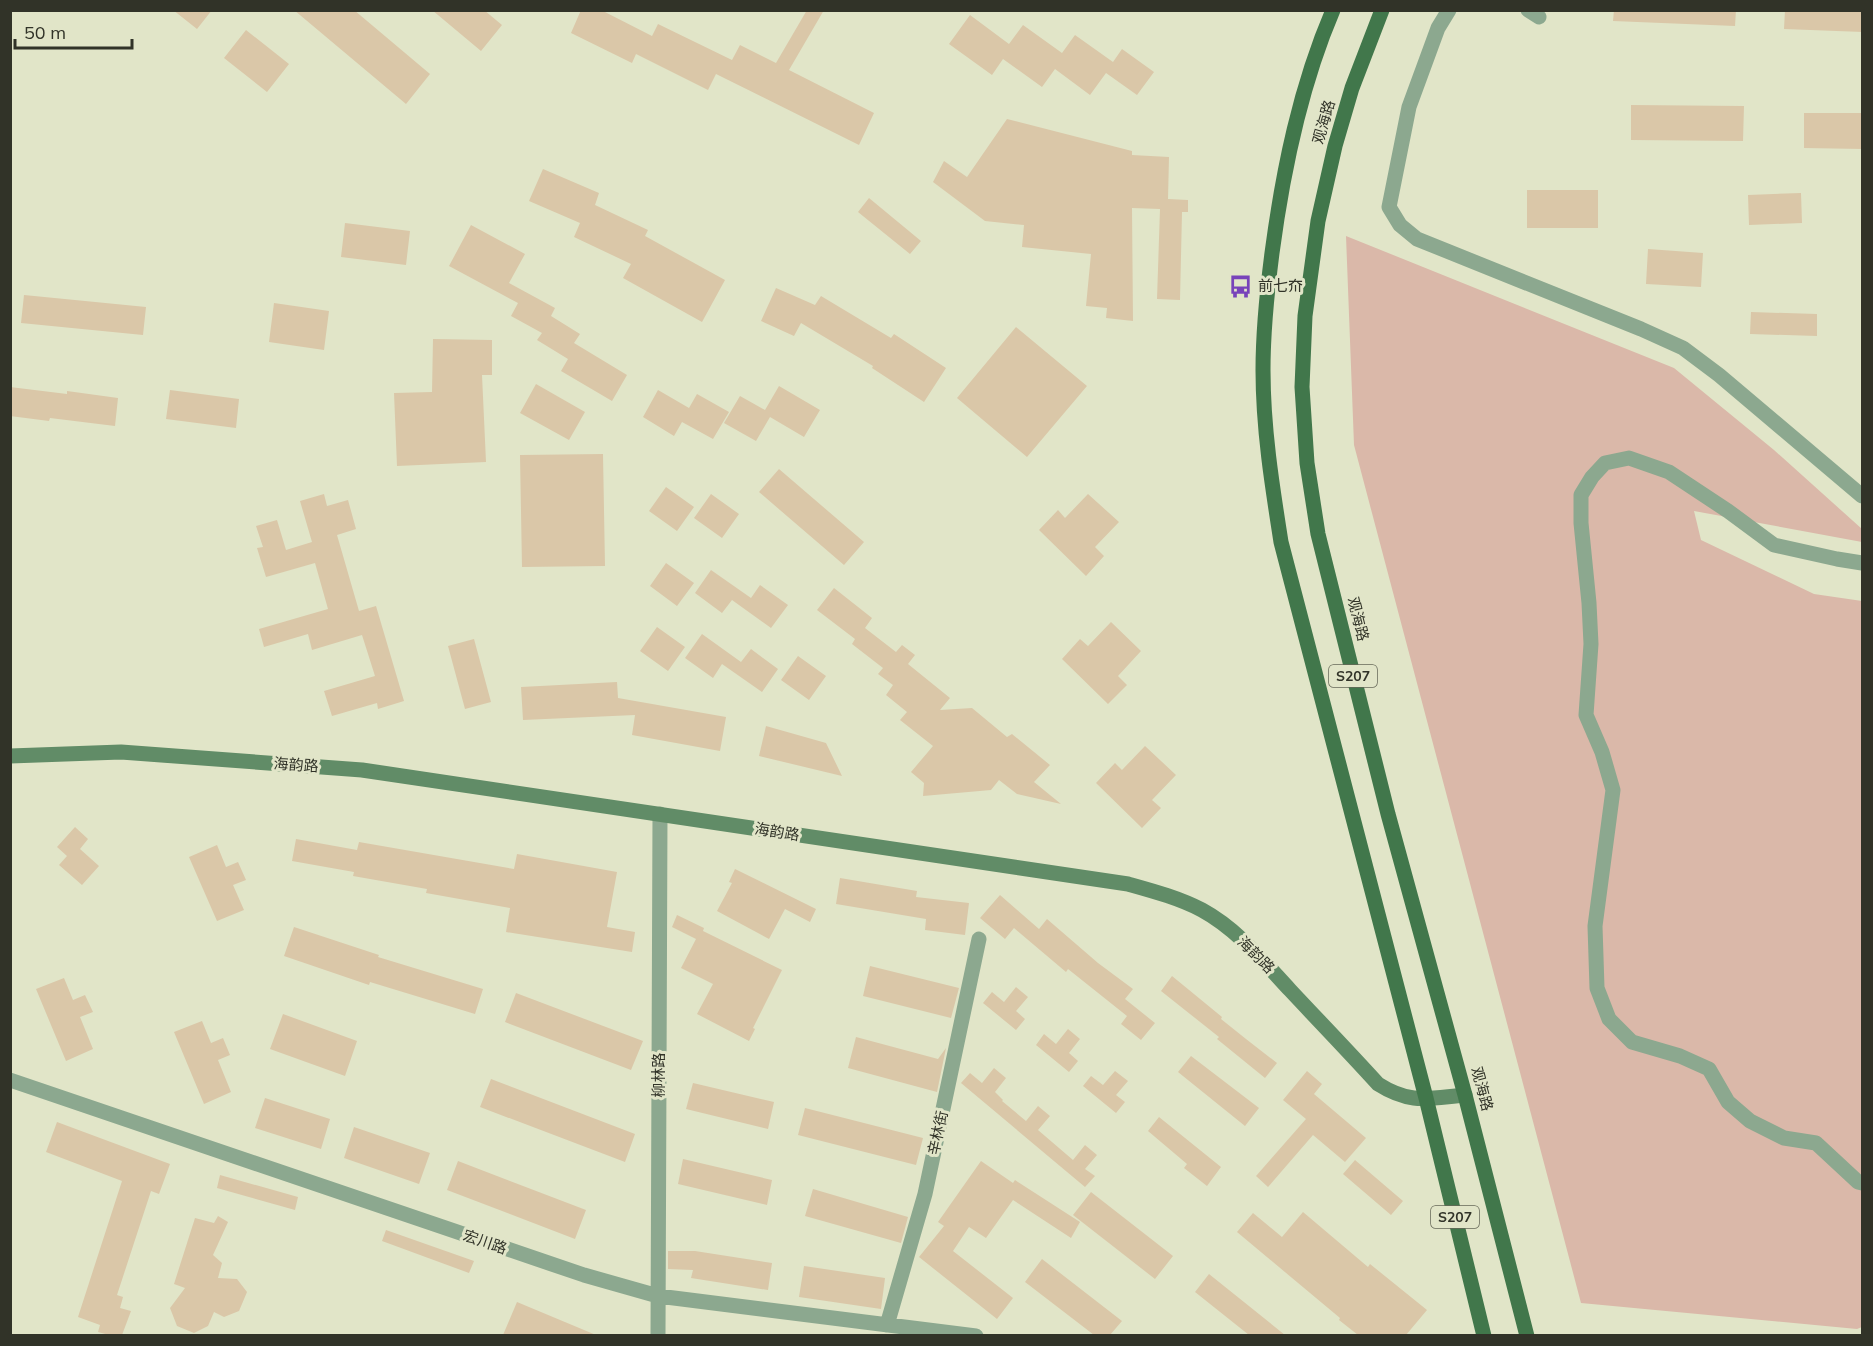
<svg xmlns="http://www.w3.org/2000/svg" width="1873" height="1346" font-family="Mulish,'Noto Sans SC',sans-serif">
<style>
.green{fill:#dab8a9}
.building{fill:#dac7a8}
.lines{fill:none;stroke-linecap:round;stroke-linejoin:round}
.street{stroke:#8ca88f;stroke-width:15}
.secondary{stroke:#618c67;stroke-width:15}
.primary{stroke:#41774b;stroke-width:15}
.labels{text-anchor:middle;stroke-width:6;stroke-linejoin:round;paint-order:stroke}
.shield{fill:#e1e5c8;stroke:#666858;stroke-width:1.5}
.shield-label{font-size:14px;font-weight:bold;fill:#313328}
.street-label{font-size:15px;fill:#313328;stroke:#e1e5c8}
.poi-label{font-size:15px;fill:#313328;stroke:#e1e5c8;text-anchor:start}
</style>
<rect width="100%" height="100%" fill="#e1e5c8"/>
<!-- green -->
<path class="green" d="M 1346,236 L 1674,368 L 1774,450 L 1862,529 L 1862,542 L 1694,511 L 1701,540 L 1814,594 L 1862,601 L 1862,1327 L 1857,1329 L 1581,1303 L 1354,445 Z"/>
<!-- building -->
<path class="building" d="M 173,10 L 212,10 L 197,29 Z
M 294,10 L 354,10 L 430,74 L 406,104 Z
M 432,10 L 484,10 L 502,25 L 481,51 Z
M 581,10 L 601,10 L 652,36 L 658,24 L 732,60 L 740,45 L 776,63 L 807,10 L 824,10 L 789,70 L 874,113 L 859,145 L 716,74 L 708,90 L 636,54 L 632,63 L 571,33 Z
M 1614,10 L 1736,10 L 1735,26 L 1613,21 Z
M 1785,10 L 1863,10 L 1863,32 L 1784,29 Z
M 970,15 L 1009,44 L 1023,25 L 1062,53 L 1075,35 L 1113,62 L 1122,49 L 1154,72 L 1137,95 L 1106,73 L 1090,95 L 1055,69 L 1042,87 L 1003,59 L 992,75 L 949,44 Z
M 246,30 L 289,64 L 267,92 L 224,58 Z
M 1631,105 L 1744,106 L 1743,141 L 1631,140 Z
M 1804,113 L 1863,113 L 1863,149 L 1804,148 Z
M 1007,119 L 1132,151 L 1132,155 L 1169,157 L 1168,199 L 1188,200 L 1188,212 L 1182,212 L 1180,300 L 1157,299 L 1160,209 L 1132,208 L 1133,321 L 1106,318 L 1107,308 L 1086,306 L 1091,254 L 1022,247 L 1024,225 L 985,221 L 933,182 L 944,161 L 967,177 Z
M 543,169 L 599,193 L 595,205 L 648,230 L 645,236 L 725,280 L 702,322 L 623,278 L 631,264 L 574,237 L 580,223 L 529,201 Z
M 1527,190 L 1598,190 L 1598,228 L 1527,228 Z
M 1801,193 L 1802,223 L 1749,225 L 1748,195 Z
M 869,198 L 921,241 L 910,254 L 858,212 Z
M 345,223 L 410,231 L 406,265 L 341,257 Z
M 471,225 L 525,254 L 509,283 L 555,308 L 551,316 L 580,334 L 574,343 L 627,375 L 612,401 L 561,371 L 568,359 L 537,340 L 542,333 L 511,316 L 518,303 L 449,266 Z
M 1648,249 L 1703,253 L 1701,287 L 1646,284 Z
M 776,288 L 815,305 L 821,296 L 891,338 L 894,334 L 946,368 L 924,402 L 872,368 L 873,366 L 801,323 L 794,336 L 761,321 Z
M 24,295 L 146,307 L 143,335 L 21,323 Z
M 274,303 L 329,311 L 324,350 L 269,342 Z
M 1751,312 L 1817,314 L 1817,336 L 1750,334 Z
M 1016,327 L 1087,386 L 1027,457 L 957,398 Z
M 433,339 L 492,340 L 492,375 L 482,375 L 486,462 L 397,466 L 394,393 L 432,392 Z
M 536,384 L 585,412 L 569,440 L 520,413 Z
M 779,386 L 820,410 L 804,437 L 770,417 L 756,441 L 724,423 L 740,396 L 765,410 Z
M 10,387 L 67,394 L 67,391 L 118,398 L 115,426 L 50,418 L 49,421 L 10,416 Z
M 170,390 L 239,399 L 236,428 L 166,419 Z
M 658,390 L 689,408 L 697,394 L 729,412 L 713,439 L 682,422 L 674,436 L 643,417 Z
M 603,454 L 605,566 L 522,567 L 520,455 Z
M 779,469 L 864,542 L 844,565 L 759,492 Z
M 666,487 L 694,507 L 677,531 L 649,511 Z
M 324,494 L 327,506 L 348,500 L 356,529 L 337,535 L 359,611 L 376,606 L 404,701 L 378,709 L 377,703 L 332,716 L 324,691 L 375,676 L 362,635 L 312,650 L 308,634 L 264,647 L 259,629 L 328,609 L 315,563 L 266,577 L 257,548 L 263,547 L 256,526 L 277,520 L 286,550 L 312,542 L 300,501 Z
M 711,494 L 739,514 L 722,538 L 694,518 Z
M 1088,494 L 1119,522 L 1095,547 L 1104,556 L 1086,576 L 1039,530 L 1058,510 L 1065,518 Z
M 666,563 L 694,583 L 677,606 L 650,586 Z
M 711,570 L 751,598 L 760,585 L 788,605 L 771,628 L 732,600 L 722,613 L 695,593 Z
M 834,588 L 872,618 L 865,628 L 896,652 L 902,645 L 915,655 L 908,664 L 950,698 L 940,710 L 972,708 L 1007,737 L 1012,734 L 1050,765 L 1034,782 L 1061,804 L 1017,794 L 999,780 L 991,790 L 923,796 L 924,783 L 911,772 L 933,746 L 900,720 L 907,712 L 886,695 L 893,685 L 878,674 L 883,668 L 852,644 L 855,639 L 817,610 Z
M 1111,622 L 1141,651 L 1118,676 L 1127,685 L 1108,704 L 1062,659 L 1080,639 L 1088,646 Z
M 657,627 L 685,647 L 668,671 L 640,651 Z
M 702,634 L 741,662 L 751,649 L 778,669 L 762,692 L 722,664 L 713,678 L 685,658 Z
M 474,639 L 491,702 L 465,709 L 448,646 Z
M 798,656 L 826,676 L 809,700 L 781,680 Z
M 617,682 L 618,698 L 726,717 L 720,751 L 632,735 L 635,715 L 523,720 L 521,687 Z
M 766,726 L 826,743 L 842,776 L 759,756 Z
M 1145,746 L 1176,775 L 1152,800 L 1161,808 L 1142,828 L 1096,783 L 1115,763 L 1122,770 Z
M 75,827 L 88,839 L 80,849 L 99,866 L 82,885 L 59,865 L 67,856 L 57,847 Z
M 296,839 L 357,850 L 359,842 L 514,869 L 517,854 L 617,872 L 607,927 L 635,932 L 632,952 L 506,932 L 510,908 L 426,893 L 427,889 L 353,876 L 354,872 L 292,861 Z
M 217,845 L 226,867 L 238,862 L 246,880 L 233,885 L 244,910 L 217,921 L 189,857 Z
M 735,869 L 816,909 L 810,922 L 785,909 L 769,939 L 717,911 L 732,883 L 729,882 Z
M 840,878 L 917,891 L 916,897 L 969,903 L 965,935 L 925,930 L 926,919 L 836,904 Z
M 1000,895 L 1039,929 L 1047,919 L 1098,963 L 1133,989 L 1125,999 L 1155,1023 L 1141,1040 L 1121,1024 L 1127,1016 L 1068,969 L 1066,972 L 1014,928 L 1005,939 L 980,918 Z
M 677,915 L 704,928 L 703,931 L 782,970 L 753,1028 L 755,1029 L 749,1041 L 697,1014 L 713,984 L 681,968 L 696,939 L 672,927 Z
M 294,927 L 379,955 L 378,957 L 483,989 L 475,1014 L 370,982 L 369,985 L 284,956 Z
M 870,966 L 959,988 L 951,1018 L 863,996 Z
M 1172,976 L 1222,1017 L 1221,1019 L 1246,1039 L 1277,1063 L 1265,1078 L 1217,1039 L 1219,1037 L 1161,991 Z
M 64,978 L 73,1000 L 85,995 L 93,1012 L 80,1017 L 93,1049 L 66,1061 L 36,989 Z
M 1016,987 L 1028,997 L 1016,1011 L 1025,1019 L 1016,1030 L 983,1003 L 992,992 L 1004,1002 Z
M 516,993 L 643,1041 L 631,1070 L 505,1022 Z
M 283,1014 L 357,1041 L 345,1076 L 270,1049 Z
M 202,1021 L 211,1043 L 223,1038 L 230,1055 L 218,1060 L 231,1092 L 204,1104 L 174,1032 Z
M 1068,1029 L 1080,1039 L 1069,1053 L 1078,1061 L 1069,1072 L 1036,1045 L 1044,1034 L 1056,1044 Z
M 856,1037 L 938,1059 L 946,1048 L 937,1092 L 848,1068 Z
M 1191,1056 L 1259,1108 L 1245,1126 L 1178,1072 Z
M 994,1068 L 1006,1078 L 995,1092 L 1003,1100 L 1002,1101 L 1026,1121 L 1038,1106 L 1050,1116 L 1038,1130 L 1073,1160 L 1085,1145 L 1097,1155 L 1085,1169 L 1095,1176 L 1085,1187 L 961,1083 L 970,1073 L 982,1083 Z
M 1115,1071 L 1128,1081 L 1116,1095 L 1125,1102 L 1116,1113 L 1083,1086 L 1091,1076 L 1103,1085 Z
M 1307,1071 L 1322,1084 L 1314,1094 L 1366,1138 L 1345,1162 L 1313,1135 L 1268,1187 L 1256,1176 L 1306,1119 L 1283,1100 Z
M 491,1079 L 635,1134 L 625,1162 L 480,1107 Z
M 693,1083 L 774,1102 L 768,1129 L 686,1109 Z
M 265,1098 L 330,1119 L 321,1149 L 255,1128 Z
M 805,1108 L 923,1138 L 916,1165 L 798,1135 Z
M 1159,1117 L 1221,1167 L 1207,1186 L 1184,1168 L 1187,1164 L 1148,1131 Z
M 57,1122 L 170,1164 L 159,1194 L 151,1191 L 117,1295 L 123,1297 L 120,1308 L 131,1311 L 122,1335 L 109,1335 L 98,1332 L 100,1325 L 78,1317 L 122,1181 L 46,1152 Z
M 354,1127 L 430,1153 L 419,1184 L 344,1158 Z
M 683,1159 L 772,1180 L 767,1205 L 678,1184 Z
M 1355,1160 L 1403,1201 L 1391,1215 L 1343,1174 Z
M 458,1161 L 586,1210 L 575,1239 L 447,1190 Z
M 981,1161 L 1013,1183 L 1015,1180 L 1080,1222 L 1071,1238 L 1013,1200 L 986,1238 L 969,1227 L 953,1251 L 1013,1298 L 997,1319 L 919,1257 L 944,1226 L 938,1222 Z
M 220,1175 L 298,1197 L 295,1210 L 217,1188 Z
M 813,1189 L 908,1217 L 901,1243 L 805,1216 Z
M 1091,1192 L 1173,1256 L 1155,1279 L 1073,1215 Z
M 1303,1212 L 1368,1267 L 1370,1264 L 1427,1310 L 1406,1335 L 1358,1335 L 1339,1320 L 1340,1318 L 1237,1232 L 1253,1213 L 1282,1237 Z
M 218,1216 L 228,1222 L 213,1255 L 222,1263 L 218,1278 L 237,1279 L 247,1292 L 239,1311 L 224,1317 L 214,1312 L 208,1326 L 194,1333 L 177,1326 L 170,1308 L 185,1288 L 174,1284 L 195,1218 L 214,1223 Z
M 386,1230 L 474,1261 L 469,1273 L 382,1241 Z
M 668,1251 L 695,1251 L 772,1263 L 768,1290 L 691,1278 L 693,1270 L 668,1269 Z
M 1042,1259 L 1122,1321 L 1110,1335 L 1094,1335 L 1025,1282 Z
M 804,1266 L 885,1278 L 881,1309 L 799,1297 Z
M 1209,1274 L 1285,1335 L 1249,1335 L 1195,1292 Z
M 517,1302 L 596,1335 L 503,1335 Z"/>
<g class="lines">
<!-- street -->
<path class="street" d="M 1449,10 L 1438,28 L 1409,107 L 1389,207 L 1400,225 L 1417,239 L 1641,329 L 1683,348 L 1719,375 L 1862,496
M 1528,10 L 1539,17
M 1862,563 L 1837,559 L 1774,545 L 1728,511 L 1669,472 L 1629,458 L 1605,463 L 1592,477 L 1581,495 L 1581,523 L 1589,603 L 1591,644 L 1586,715 L 1602,752 L 1613,790 L 1595,926 L 1597,988 L 1609,1019 L 1632,1042 L 1680,1056 L 1709,1069 L 1728,1102 L 1750,1121 L 1784,1138 L 1816,1143 L 1858,1182 L 1862,1183
M 10,1080 L 584,1275 L 658,1296 L 976,1336
M 887,1325 L 925,1194 L 979,939
M 658,1336 L 660,814"/>
<!-- secondary -->
<path class="secondary" d="M 10,756 L 121,752 L 362,770 L 1128,884 C 1153,891 1179,898 1202,910 C 1237,929 1263,961 1290,990 C 1319,1021 1349,1052 1378,1084 C 1411,1105 1429,1098 1465,1095"/>
<!-- primary -->
<path class="primary" d="M 1333,10 C 1300,87 1283,170 1272,253 C 1267,292 1263,331 1263,370 C 1263,428 1272,485 1281,542 L 1426,1098 L 1484,1336
M 1382,10 L 1352,88 L 1335,146 L 1318,221 L 1305,316 L 1302,387 L 1307,463 L 1318,534 L 1388,814 L 1465,1095 L 1527,1336"/>
</g>
<!-- icons -->
<defs>
<symbol id="bus-bare" viewBox="-9 -9 18 18"><path d="M-5-6H5V4H4V6H2V4H-2V6H-4V4H-5ZM-3.5-4V0h7V-4ZM-3.5 1.2v1.5H-2V1.2ZM2 1.2v1.5H3.5V1.2Z" fill="#7843ba" stroke="#e1e5c8" stroke-width="2.5" paint-order="stroke"/></symbol>
</defs>
<g fill-rule="evenodd">
<use href="#bus-bare" x="1224" y="270" width="33" height="33"/>
</g>
<g class="labels">
<!-- shield labels -->
<g class="shield">
<rect x="1329" y="665" width="48" height="22" rx="4.5"/>
<rect x="1431" y="1206" width="48" height="22" rx="4.5"/>
</g>
<g class="shield-label">
<text x="1353" y="681">S207</text>
<text x="1455" y="1222">S207</text>
</g>
<!-- street labels -->
<g class="street-label">
<text transform="translate(1324 122) rotate(-74)" y="5">观海路</text>
<text transform="translate(1358 619) rotate(76)" y="5">观海路</text>
<text transform="translate(296 765) rotate(4)" y="5">海韵路</text>
<text transform="translate(777 832) rotate(9)" y="5">海韵路</text>
<text transform="translate(1256 955) rotate(45)" y="5">海韵路</text>
<text transform="translate(659 1075) rotate(-90)" y="5">柳林路</text>
<text transform="translate(1482 1089) rotate(75)" y="5">观海路</text>
<text transform="translate(938 1133) rotate(-78)" y="5">辛林街</text>
<text transform="translate(485 1242) rotate(19)" y="5">宏川路</text>
</g>
<!-- poi labels -->
<g class="poi-label">
<text x="1258" y="291">前七夼</text>
</g>
</g>
<!-- border -->
<rect width="1873" height="1346" fill="none" stroke="#313328" stroke-width="24"/>
<!-- scale -->
<path d="M15 39v9h117v-9" fill="none" stroke="#313328" stroke-width="3"/>
<text x="24" y="39" font-size="18" fill="#313328" stroke="#e1e5c8" stroke-width="4.5" paint-order="stroke">50 m</text>
</svg>
